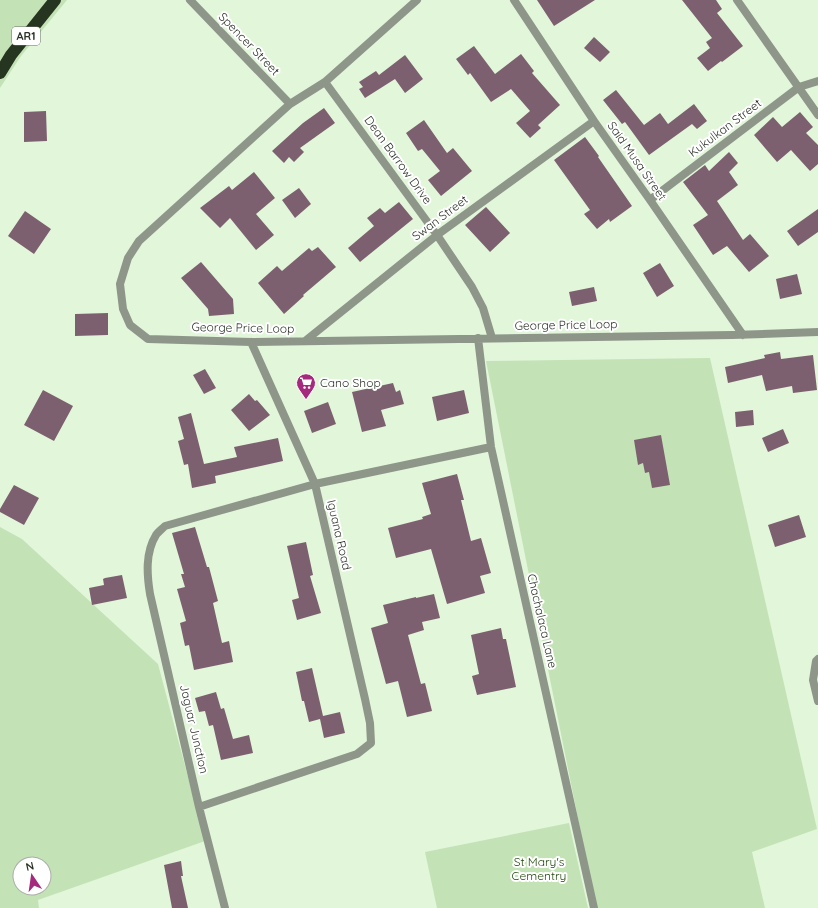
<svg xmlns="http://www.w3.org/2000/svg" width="818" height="908" font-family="Quicksand,sans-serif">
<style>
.green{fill:#c3e3b6;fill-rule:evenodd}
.building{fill:#7d6070}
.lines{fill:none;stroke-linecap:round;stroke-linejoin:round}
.street{stroke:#8e968a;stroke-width:8}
.highway{stroke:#26351f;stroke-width:12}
.labels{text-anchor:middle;stroke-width:4;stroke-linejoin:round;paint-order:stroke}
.shield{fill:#fff;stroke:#6b7068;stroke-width:1}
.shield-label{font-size:11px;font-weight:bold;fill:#2b3328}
.street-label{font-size:12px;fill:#2b3328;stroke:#fff}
.poi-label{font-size:12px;fill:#2b3328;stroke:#fff;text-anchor:start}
.park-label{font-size:12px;fill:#21460d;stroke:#fff}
</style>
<rect width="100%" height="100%" fill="#e2f6da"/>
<!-- green -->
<path class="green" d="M 0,0 L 67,0 L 21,56 L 0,88 Z
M 710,358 L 817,829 L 752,852 L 765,908 L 596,908 L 486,361 Z
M 0,527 L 22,539 L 158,664 L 205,841 L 38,900 L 39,908 L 0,908 ZM 20,864 L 44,864 L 44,888 L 20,888 Z
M 569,823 L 588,908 L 437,908 L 425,852 Z"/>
<!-- building -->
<path class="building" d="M 537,0 L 595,0 L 554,26 Z
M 682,0 L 716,0 L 722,9 L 717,13 L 743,46 L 722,62 L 721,61 L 708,71 L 697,58 L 710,48 L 706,42 L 712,38 Z
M 594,37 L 610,52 L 600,62 L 584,48 Z
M 474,46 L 495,74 L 521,54 L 534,71 L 532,73 L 560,105 L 538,125 L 541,128 L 530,138 L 516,123 L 530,111 L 511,89 L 491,102 L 470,73 L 468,75 L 456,59 Z
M 405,55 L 423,79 L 405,93 L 395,79 L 365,98 L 359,89 L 363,87 L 359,82 L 376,71 L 379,75 Z
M 616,90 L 644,125 L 660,113 L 668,124 L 694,104 L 707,121 L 697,129 L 692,124 L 649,155 L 625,122 L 622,124 L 603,100 Z
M 324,108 L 335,123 L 300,148 L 304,152 L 294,162 L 289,157 L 284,163 L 272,151 L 303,123 Z
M 46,111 L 47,141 L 24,142 L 24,112 Z
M 800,112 L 813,127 L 806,133 L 818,145 L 818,164 L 810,171 L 791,150 L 777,162 L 754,135 L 773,117 L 782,127 Z
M 424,120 L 447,153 L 453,148 L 472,171 L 441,196 L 428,180 L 440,171 L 422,149 L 418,151 L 406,133 Z
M 585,137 L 599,156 L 598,157 L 632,206 L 610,222 L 609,219 L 597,229 L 584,214 L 590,210 L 554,160 Z
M 729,152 L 738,163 L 729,172 L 738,185 L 717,201 L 743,240 L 750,234 L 769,256 L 749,272 L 727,246 L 713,255 L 693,225 L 708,215 L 683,182 L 705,165 L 709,171 Z
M 254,172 L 275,198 L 256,214 L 274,235 L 256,250 L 230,218 L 220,228 L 200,208 L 229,186 L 232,190 Z
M 299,188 L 311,204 L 295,218 L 282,200 Z
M 399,202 L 413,219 L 360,262 L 348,248 L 374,226 L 367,218 L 380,208 L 385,213 Z
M 486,207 L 510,233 L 490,252 L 465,225 Z
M 818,209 L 818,232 L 798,246 L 787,231 Z
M 25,211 L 51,229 L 34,254 L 8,236 Z
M 318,247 L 336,267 L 303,295 L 304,296 L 284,314 L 258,283 L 277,266 L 282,271 L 309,248 L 312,251 Z
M 201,262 L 233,299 L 234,314 L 209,316 L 208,309 L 181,278 Z
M 660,263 L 674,286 L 657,297 L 643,273 Z
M 797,274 L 802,294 L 780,299 L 776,279 Z
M 594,287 L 597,301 L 572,306 L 569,292 Z
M 108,313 L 108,335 L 75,336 L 75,314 Z
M 780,352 L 781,359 L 813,355 L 817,390 L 793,393 L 792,386 L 766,391 L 762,375 L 728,383 L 725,367 L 765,358 L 764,355 Z
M 205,369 L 216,388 L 204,394 L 193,375 Z
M 393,383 L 396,392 L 400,390 L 404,404 L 381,410 L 386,426 L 362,432 L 352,392 Z
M 43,390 L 73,406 L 54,441 L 24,425 Z
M 464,390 L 469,413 L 437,421 L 432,397 Z
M 249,394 L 255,401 L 257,400 L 270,415 L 249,431 L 231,410 Z
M 328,402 L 336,424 L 312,433 L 304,411 Z
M 753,410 L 754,425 L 736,427 L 735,412 Z
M 191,413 L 204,464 L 237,457 L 234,447 L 278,438 L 283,461 L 215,476 L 216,483 L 192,488 L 188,464 L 184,465 L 178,441 L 184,439 L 178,417 Z
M 783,429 L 789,443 L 768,452 L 762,438 Z
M 661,435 L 670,485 L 652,488 L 649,472 L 645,473 L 643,463 L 638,465 L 634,440 Z
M 457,474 L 464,500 L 461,500 L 471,541 L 481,538 L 491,573 L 480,576 L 485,593 L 447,604 L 431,549 L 396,558 L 388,528 L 423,519 L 422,517 L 431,514 L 422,483 Z
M 14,485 L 39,498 L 24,525 L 0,512 L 0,509 Z
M 799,515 L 806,537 L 775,547 L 768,525 Z
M 195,527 L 207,567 L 209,567 L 218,601 L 213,603 L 222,643 L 229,641 L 233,662 L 194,670 L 189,645 L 185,646 L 180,623 L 186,621 L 177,589 L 185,587 L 181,574 L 184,574 L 172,533 Z
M 306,542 L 313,575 L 310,576 L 321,613 L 297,620 L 292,600 L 299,598 L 287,546 Z
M 122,575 L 127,598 L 92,605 L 89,588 L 104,585 L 103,579 L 105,578 Z
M 434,594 L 440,618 L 422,622 L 424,630 L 408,635 L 421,684 L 425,683 L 432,711 L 407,717 L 398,681 L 386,684 L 371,628 L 388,623 L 383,605 L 416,597 L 416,598 Z
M 501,628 L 503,639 L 506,639 L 516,687 L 477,695 L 472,676 L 479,674 L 471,635 Z
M 312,668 L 323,716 L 340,712 L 345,733 L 324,738 L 320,719 L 309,722 L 304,701 L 302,701 L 296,672 Z
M 216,692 L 221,709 L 224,708 L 233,739 L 249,735 L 253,753 L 221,760 L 213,725 L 209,726 L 205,711 L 199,712 L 195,698 Z
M 181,861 L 183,876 L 181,876 L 188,908 L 172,908 L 164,865 Z"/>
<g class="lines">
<!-- street -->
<path class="street" d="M 190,0 L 290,104
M 417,0 L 325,82 L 290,104 L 139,241 L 128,258 L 120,284 L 123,309 L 130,325 L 148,339 L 251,342 L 732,335 L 818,332
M 514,0 L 594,121 L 650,200 L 743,335
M 737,0 L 818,115
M 325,82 L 437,235 L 472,287 L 483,308 L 492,338
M 650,200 L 799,87 L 818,81
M 478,338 L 491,447 L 594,908
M 305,341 L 437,235 L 594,121
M 818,659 L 816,661 L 813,680 L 818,701
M 199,807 L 357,754 L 371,743 L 370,723 L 365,699 L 315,484 L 251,342
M 225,908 L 199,807 L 150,594 C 147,575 145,553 156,535 C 158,532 162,529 165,526 L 315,484 L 491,447"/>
<!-- highway -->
<path class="highway" d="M 0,73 L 11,55 L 55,0"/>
</g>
<!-- icons -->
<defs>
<symbol id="supermarket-pin" viewBox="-11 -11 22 30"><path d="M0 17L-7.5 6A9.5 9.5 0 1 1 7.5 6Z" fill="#a5297d" stroke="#fff"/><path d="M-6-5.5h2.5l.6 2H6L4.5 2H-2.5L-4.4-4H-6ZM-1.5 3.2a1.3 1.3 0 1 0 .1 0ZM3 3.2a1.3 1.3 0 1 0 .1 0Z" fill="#fff"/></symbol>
</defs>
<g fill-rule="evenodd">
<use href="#supermarket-pin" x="295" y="372" width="22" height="30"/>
</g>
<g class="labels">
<!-- shield labels -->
<rect class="shield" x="12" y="27" width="28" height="18" rx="3"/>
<g class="shield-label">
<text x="26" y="40">AR1</text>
</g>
<!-- street labels -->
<g class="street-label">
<text transform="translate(249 44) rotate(46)" y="4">Spencer Street</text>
<text transform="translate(725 128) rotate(-37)" y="4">Kukulkan Street</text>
<text transform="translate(398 160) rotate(54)" y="4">Dean Barrow Drive</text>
<text transform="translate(637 161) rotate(55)" y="4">Said Musa Street</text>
<text transform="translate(440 218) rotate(-37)" y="4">Swan Street</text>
<text transform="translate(566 325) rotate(-1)" y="4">George Price Loop</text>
<text transform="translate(243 328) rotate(1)" y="4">George Price Loop</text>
<text transform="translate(339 535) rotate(77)" y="4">Iguana Road</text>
<text transform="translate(542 621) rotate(77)" y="4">Chachalaca Lane</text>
<text transform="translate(194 729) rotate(77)" y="4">Jaguar Junction</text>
</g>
<!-- poi labels -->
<g class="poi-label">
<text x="320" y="387">Cano Shop</text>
</g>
<!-- park labels -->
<g class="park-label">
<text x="539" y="866">St Mary's<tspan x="539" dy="14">Cementry</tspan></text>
</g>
</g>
<!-- north arrow -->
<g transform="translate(32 876) rotate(347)"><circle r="19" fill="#ffffff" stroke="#aaada9"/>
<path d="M0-3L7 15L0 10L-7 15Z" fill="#a5297d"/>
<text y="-6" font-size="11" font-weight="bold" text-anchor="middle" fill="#2b3328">N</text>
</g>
</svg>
